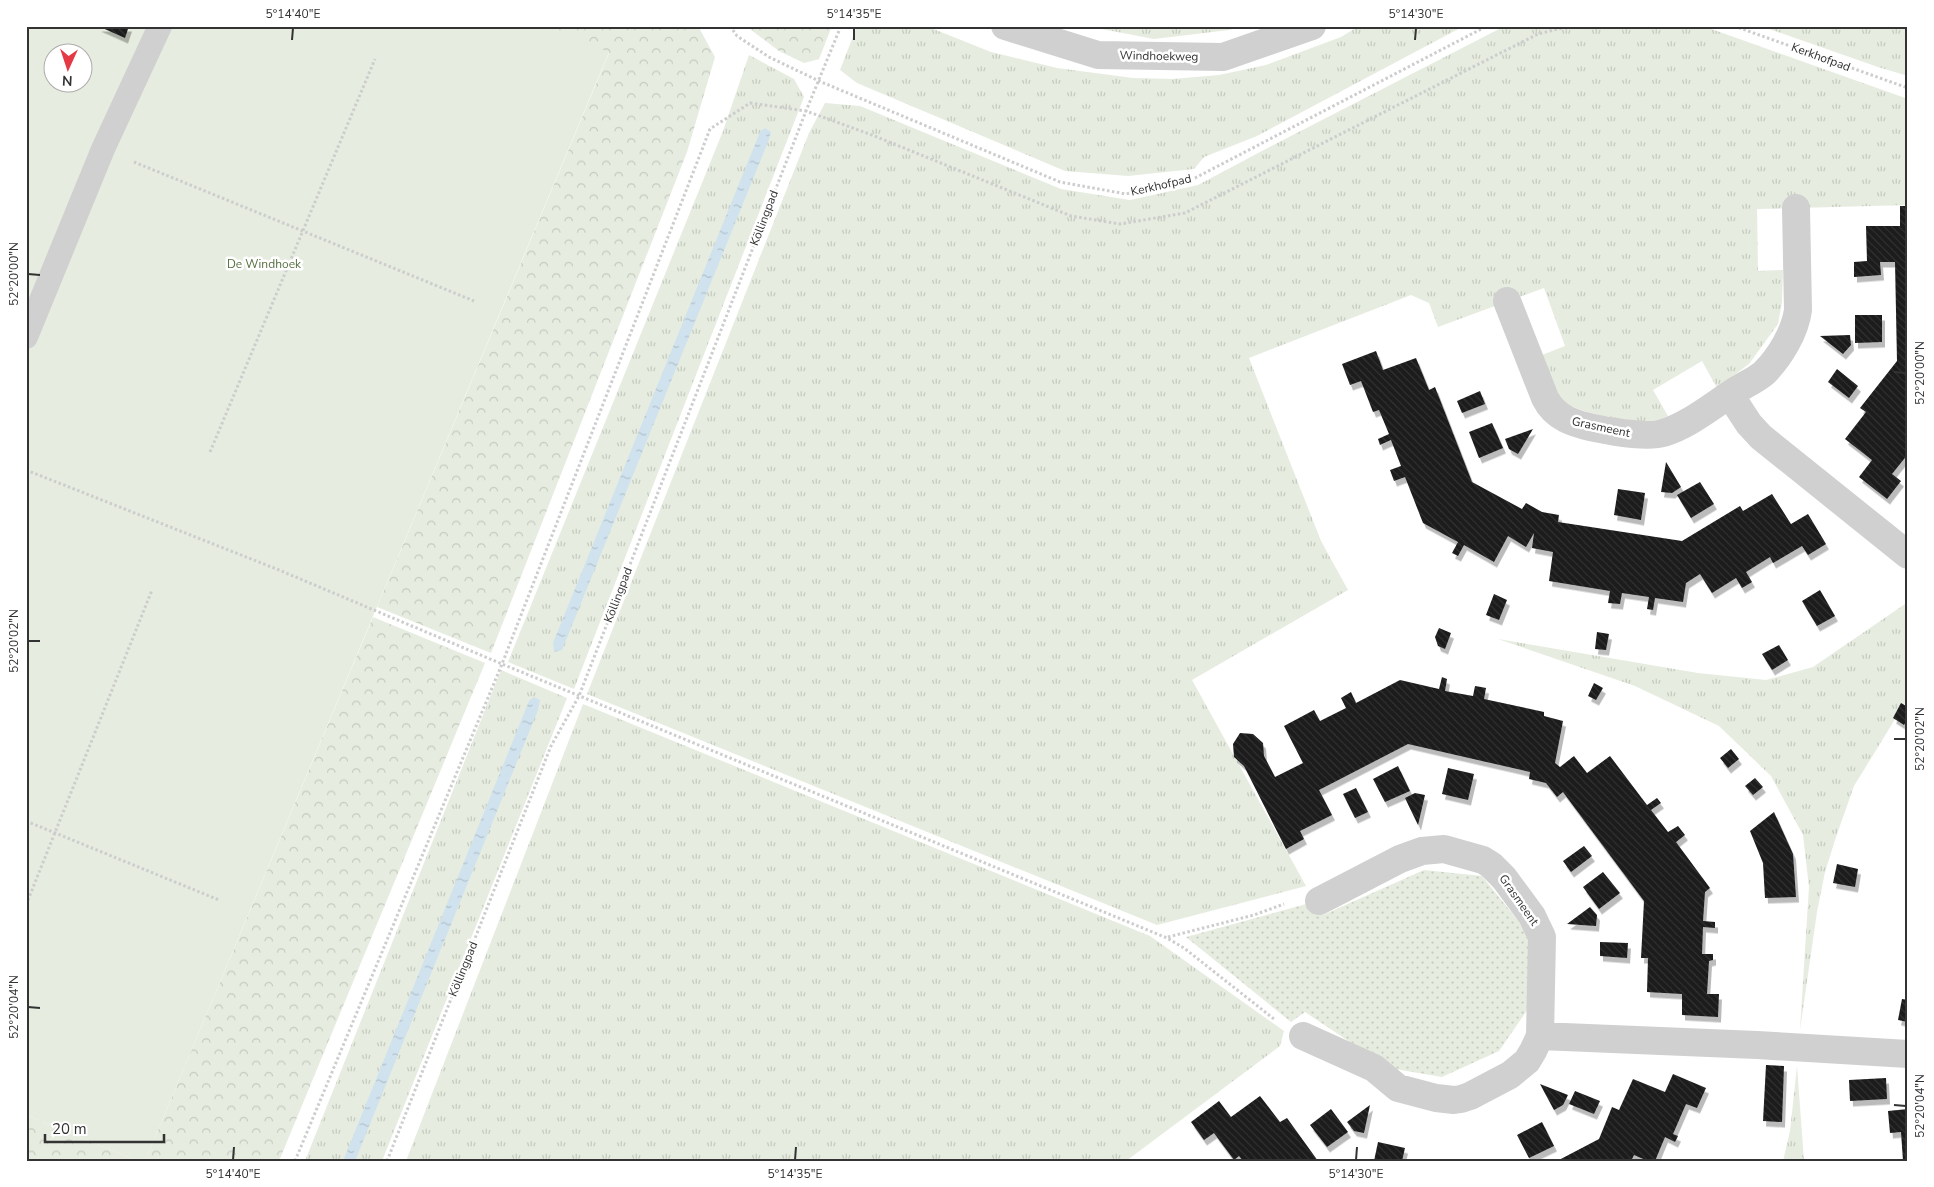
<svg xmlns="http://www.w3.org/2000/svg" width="1934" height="1187" font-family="'Nunito Sans',sans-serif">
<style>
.grass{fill:url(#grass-tufts)}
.forest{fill:url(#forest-crowns)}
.park{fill:url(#park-dots)}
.garden{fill:#e6ecdf;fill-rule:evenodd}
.water{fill:url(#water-ripples)}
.building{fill:url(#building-back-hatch);filter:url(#shadow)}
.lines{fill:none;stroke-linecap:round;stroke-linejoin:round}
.path{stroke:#cdcdcd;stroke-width:3;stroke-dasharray:2.5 2.5;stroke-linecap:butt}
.service{stroke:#d0d0d0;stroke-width:24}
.minor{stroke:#d0d0d0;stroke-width:28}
.tertiary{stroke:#d0d0d0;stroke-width:28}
.ticks{fill:none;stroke:#333;stroke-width:2}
.labels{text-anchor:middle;stroke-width:5;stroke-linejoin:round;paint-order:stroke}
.street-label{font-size:12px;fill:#333;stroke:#fff}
.park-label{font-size:12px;fill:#56703f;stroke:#fff}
.neatline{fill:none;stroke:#333;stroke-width:2}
.ticks-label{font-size:12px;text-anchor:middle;fill:#333}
</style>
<defs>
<pattern id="grass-tufts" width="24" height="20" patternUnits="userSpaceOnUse" patternTransform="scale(1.25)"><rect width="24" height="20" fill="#e6ecdf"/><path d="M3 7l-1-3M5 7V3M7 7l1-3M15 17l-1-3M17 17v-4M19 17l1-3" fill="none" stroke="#c6cbc0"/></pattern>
<pattern id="forest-crowns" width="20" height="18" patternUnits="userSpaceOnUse" patternTransform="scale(1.25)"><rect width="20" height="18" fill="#e6ecdf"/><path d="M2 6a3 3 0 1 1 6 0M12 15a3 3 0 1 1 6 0" fill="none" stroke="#c6cbc0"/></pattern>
<pattern id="park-dots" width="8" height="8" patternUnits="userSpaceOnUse" patternTransform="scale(1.25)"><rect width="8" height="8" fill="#e6ecdf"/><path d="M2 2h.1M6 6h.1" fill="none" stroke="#c6cbc0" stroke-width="1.8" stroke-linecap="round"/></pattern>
<pattern id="water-ripples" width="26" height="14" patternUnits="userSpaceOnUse" patternTransform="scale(1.25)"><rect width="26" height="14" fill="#cfe2ee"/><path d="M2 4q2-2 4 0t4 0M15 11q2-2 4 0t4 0" fill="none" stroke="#b2c2cd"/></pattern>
<pattern id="building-back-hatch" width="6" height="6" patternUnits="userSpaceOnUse" patternTransform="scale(1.25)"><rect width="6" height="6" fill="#1a1a1a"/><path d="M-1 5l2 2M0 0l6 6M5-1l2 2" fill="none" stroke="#333"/></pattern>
<filter id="shadow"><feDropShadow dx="3" dy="5.5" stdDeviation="0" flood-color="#0004"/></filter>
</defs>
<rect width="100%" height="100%" fill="#fff"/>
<!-- grass -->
<path class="grass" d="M 857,26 L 926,26 L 991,52 L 1057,68 L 1133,78 L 1172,79 L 1219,75 L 1266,65 L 1341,37 L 1359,26 L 1464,26 L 1257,136 L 1204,157 L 1194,169 L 1128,176 L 1065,171 L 857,83 L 840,70 Z
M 1086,26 L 1242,26 L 1229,30 L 1154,39 Z
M 1505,26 L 1703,26 L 1908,99 L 1908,205 L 1757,209 L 1758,271 L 1783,270 L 1782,302 L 1778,324 L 1749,364 L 1717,388 L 1702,361 L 1653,390 L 1668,416 C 1662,419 1656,421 1650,421 C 1634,423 1573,412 1563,401 C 1553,390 1548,369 1542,355 L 1565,346 L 1544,288 L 1438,327 L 1429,303 L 1411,295 L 1249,358 L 1321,541 L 1348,590 L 1192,680 L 1306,886 L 1157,925 L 587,694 L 809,133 L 825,103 L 860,106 L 1061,189 L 1130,200 L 1198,185 L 1260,152 Z
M 1761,26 L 1908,26 L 1908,76 L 1878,67 Z
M 749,55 L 794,79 L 804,97 L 574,689 L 508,662 L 723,131 Z
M 1908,602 L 1908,698 L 1854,786 L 1836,837 L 1825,872 L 1817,912 L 1800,1030 L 1809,887 L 1803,835 L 1771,776 L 1719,726 L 1635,686 L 1498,639 L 1698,673 L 1766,680 L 1813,667 Z
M 501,670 L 567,698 L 382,1161 L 305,1161 Z
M 583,704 L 1150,936 L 1284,1031 L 1280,1046 L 1126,1161 L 406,1161 Z
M 1797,1066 L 1804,1161 L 1783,1161 L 1790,1131 Z"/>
<!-- forest -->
<path class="forest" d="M 544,26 L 698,26 L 715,57 L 687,152 L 491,653 L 377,607 L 609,53 Z
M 746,26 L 832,26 L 819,59 L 804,63 L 779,51 Z
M 373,617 L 485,663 L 279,1161 L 145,1161 Z
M 26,1115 L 138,1161 L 26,1161 Z"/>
<!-- park -->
<path class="park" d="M 1424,870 L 1482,876 L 1528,933 L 1530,1006 L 1499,1051 L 1442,1077 L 1389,1068 L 1305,1012 L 1291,1022 L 1186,937 L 1310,903 L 1323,915 Z"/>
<!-- garden -->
<path class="garden" d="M 26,26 L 544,26 L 609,52 L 145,1161 L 138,1161 L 26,1115 ZM 52,52 L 82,52 L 82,82 L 52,82 Z"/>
<!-- water -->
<path class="water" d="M 765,128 L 771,132 L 768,142 L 562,650 L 554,652 L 553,643 L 760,132 Z
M 534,697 L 540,700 L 538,710 L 355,1161 L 343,1161 L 529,701 Z"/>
<!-- building -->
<path class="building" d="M 98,26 L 129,26 L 125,38 Z
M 1900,206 L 1908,206 L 1908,454 L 1892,474 L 1901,481 L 1887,499 L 1859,477 L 1872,460 L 1845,439 L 1866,412 L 1860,408 L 1897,361 L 1895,262 L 1880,262 L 1881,275 L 1854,277 L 1854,262 L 1867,261 L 1866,226 L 1900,226 Z
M 1855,315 L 1882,315 L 1882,342 L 1855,343 Z
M 1850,335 L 1851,345 L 1843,354 L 1820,336 Z
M 1376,351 L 1383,370 L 1416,358 L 1429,390 L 1435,387 L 1472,482 L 1522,509 L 1526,503 L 1542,512 L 1559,515 L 1558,522 L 1682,541 L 1740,506 L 1743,511 L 1772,494 L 1791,524 L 1808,514 L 1826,544 L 1808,555 L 1802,546 L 1773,563 L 1770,557 L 1746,572 L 1752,582 L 1742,588 L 1736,578 L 1712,593 L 1700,574 L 1686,583 L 1683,602 L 1655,598 L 1653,610 L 1647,609 L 1649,597 L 1622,593 L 1620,604 L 1608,603 L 1610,591 L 1549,581 L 1553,552 L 1532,548 L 1534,533 L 1526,547 L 1508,536 L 1494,562 L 1464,545 L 1458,556 L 1452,553 L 1458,542 L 1423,523 L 1405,477 L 1394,481 L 1390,470 L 1401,466 L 1391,440 L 1380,445 L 1378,439 L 1389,434 L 1379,410 L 1373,412 L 1361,381 L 1350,385 L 1342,364 Z
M 1837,369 L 1858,386 L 1849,398 L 1828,382 Z
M 1480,391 L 1485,404 L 1462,413 L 1457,401 Z
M 1492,423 L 1503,448 L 1479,458 L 1469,432 Z
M 1533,429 L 1518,454 L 1509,449 L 1505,439 Z
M 1666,462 L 1681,487 L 1672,493 L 1661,492 Z
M 1700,482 L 1714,504 L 1691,518 L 1677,495 Z
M 1618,489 L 1645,493 L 1641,520 L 1614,515 Z
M 1820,590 L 1835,616 L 1817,626 L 1802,601 Z
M 1494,594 L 1507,600 L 1499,620 L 1486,615 Z
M 1439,628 L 1451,633 L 1445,649 L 1438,646 L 1435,637 Z
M 1597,632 L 1609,634 L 1606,650 L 1595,649 Z
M 1779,645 L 1788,660 L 1772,670 L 1762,654 Z
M 1442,677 L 1447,679 L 1445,691 L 1473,696 L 1475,686 L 1481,687 L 1486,688 L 1484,699 L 1544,712 L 1544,716 L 1563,721 L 1555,763 L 1560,767 L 1574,756 L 1587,773 L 1610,756 L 1647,805 L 1657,798 L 1661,803 L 1651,810 L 1668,832 L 1678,826 L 1685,835 L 1676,842 L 1710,888 L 1705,892 L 1703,921 L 1715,922 L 1715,928 L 1703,927 L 1702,954 L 1713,954 L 1713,960 L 1709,961 L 1707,994 L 1719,994 L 1718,1017 L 1682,1015 L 1682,994 L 1647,992 L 1648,958 L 1641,958 L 1644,901 L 1563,792 L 1557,797 L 1546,783 L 1529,779 L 1530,772 L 1408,744 L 1319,790 L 1332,815 L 1300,831 L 1304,839 L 1286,849 L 1244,766 L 1234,757 L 1233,744 L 1240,733 L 1253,734 L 1263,743 L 1264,756 L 1275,777 L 1303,763 L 1284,726 L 1314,710 L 1320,721 L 1346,708 L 1341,698 L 1351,692 L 1356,703 L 1400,680 L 1439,689 Z
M 1594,683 L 1603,688 L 1596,700 L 1588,696 Z
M 1901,703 L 1908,707 L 1908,718 L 1904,725 L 1893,718 Z
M 1731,749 L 1739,759 L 1728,768 L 1720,758 Z
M 1398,766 L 1410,791 L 1385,802 L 1373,779 Z
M 1448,768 L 1474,774 L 1468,800 L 1442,794 Z
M 1755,778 L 1763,787 L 1753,795 L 1745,786 Z
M 1356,788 L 1368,812 L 1355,818 L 1343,794 Z
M 1415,793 L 1425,795 L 1418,825 L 1405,798 Z
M 1774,812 L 1793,854 L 1796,897 L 1765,898 L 1763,863 L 1750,831 Z
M 1584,846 L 1592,856 L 1571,872 L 1563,861 Z
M 1837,864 L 1858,869 L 1855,887 L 1833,883 Z
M 1603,872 L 1620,893 L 1599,909 L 1583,887 Z
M 1590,907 L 1597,915 L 1596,926 L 1567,924 Z
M 1600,942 L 1628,943 L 1627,958 L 1600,956 Z
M 1902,999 L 1908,1000 L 1908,1022 L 1898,1020 Z
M 1766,1065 L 1784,1066 L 1782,1122 L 1763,1121 Z
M 1673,1074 L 1706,1088 L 1697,1108 L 1686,1104 L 1673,1134 L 1678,1136 L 1675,1142 L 1665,1137 L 1655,1161 L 1648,1161 L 1634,1155 L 1631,1161 L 1557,1161 L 1599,1139 L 1612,1107 L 1619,1110 L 1633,1079 L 1665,1092 Z
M 1886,1078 L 1887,1099 L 1850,1101 L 1849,1080 Z
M 1540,1084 L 1568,1095 L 1563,1105 L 1554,1110 Z
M 1575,1091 L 1600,1101 L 1594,1114 L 1569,1104 Z
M 1260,1096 L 1280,1122 L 1287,1118 L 1318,1161 L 1243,1161 L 1239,1156 L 1234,1160 L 1214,1133 L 1204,1140 L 1191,1122 L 1219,1101 L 1231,1117 Z
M 1370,1105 L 1364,1133 L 1354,1131 L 1347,1122 Z
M 1331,1109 L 1348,1132 L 1327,1147 L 1310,1125 Z
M 1908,1109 L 1908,1161 L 1903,1161 L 1901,1132 L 1890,1133 L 1888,1111 Z
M 1542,1122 L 1554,1146 L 1529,1158 L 1517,1135 Z
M 1378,1142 L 1405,1148 L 1402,1161 L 1374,1161 Z"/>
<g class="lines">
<!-- path -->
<path class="path" d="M 730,26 L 737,36 L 769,57 L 819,81 L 1060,182 L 1126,194 L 1195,178 L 1487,26
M 1734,26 L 1908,88
M 134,162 L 474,301
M 210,452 L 375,59
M 26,470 L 279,570 L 502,664 L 1167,938 L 1184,948 L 1274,1019
M 26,821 L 219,900
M 26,905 L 152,590
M 1168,937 L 1254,915 L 1284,904
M 295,1161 L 502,664 L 710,129 L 750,103 L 806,111 L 872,135 L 1071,216 L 1120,224 L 1185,213 L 1538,34 L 1570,26
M 387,1161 L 551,746 L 579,696 L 806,111 L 841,26"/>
<!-- service -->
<path class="service" d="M 26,337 L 103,149 L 160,26"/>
<!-- minor -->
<path class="minor" d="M 1507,301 L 1545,398 C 1550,408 1556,414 1566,419 C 1583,428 1645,439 1663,433 C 1689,425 1712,406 1735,391 C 1744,385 1756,380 1764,373 C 1780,357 1795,332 1798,310 L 1796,208
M 1730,395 L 1749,424 L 1761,437 L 1908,555
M 1303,1036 L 1374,1068 L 1398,1088 L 1436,1098 L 1454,1100 L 1461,1099 L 1470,1096 L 1510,1075 L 1527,1061 L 1533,1051 L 1540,1036 L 1542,937 L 1532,916 L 1504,878 L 1491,865 L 1483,860 L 1444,849 L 1422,851 L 1400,859 L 1319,901
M 1540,1036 L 1757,1045 L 1908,1054"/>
<!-- tertiary -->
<path class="tertiary" d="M 1005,26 L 1098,55 L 1223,57 L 1312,26"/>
</g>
<!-- ticks -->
<path class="ticks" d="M 292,40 L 293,28M 854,40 L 854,28M 1415,40 L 1416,28M 28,274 L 40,275M 1894,372 L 1906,373M 28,641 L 40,641M 1894,739 L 1906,739M 28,1007 L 40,1008M 1894,1105 L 1906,1106M 233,1160 L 234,1147M 795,1160 L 796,1147M 1356,1160 L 1357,1147"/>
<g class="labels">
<!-- street labels -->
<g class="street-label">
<text transform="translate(1159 56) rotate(1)" y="4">Windhoekweg</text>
<text transform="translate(1821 57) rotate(20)" y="4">Kerkhofpad</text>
<text transform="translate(1161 185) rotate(-13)" y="4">Kerkhofpad</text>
<text transform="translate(764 218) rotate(-69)" y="4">Köllingpad</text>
<text transform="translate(1601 427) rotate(12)" y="4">Grasmeent</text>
<text transform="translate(618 595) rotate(-69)" y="4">Köllingpad</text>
<text transform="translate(1519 900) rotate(55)" y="4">Grasmeent</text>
<text transform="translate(463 969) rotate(-68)" y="4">Köllingpad</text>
</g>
<!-- park labels -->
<g class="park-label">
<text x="264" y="268">De Windhoek</text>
</g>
</g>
<!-- border -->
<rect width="1934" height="1187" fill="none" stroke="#ffffff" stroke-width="55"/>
<!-- north arrow -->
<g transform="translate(68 68) rotate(183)"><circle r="24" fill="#ffffff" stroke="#adadad"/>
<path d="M0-4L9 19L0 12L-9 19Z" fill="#e63946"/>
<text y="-8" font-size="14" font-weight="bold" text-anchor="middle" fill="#333333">N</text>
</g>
<!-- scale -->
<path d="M45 1134v8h119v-8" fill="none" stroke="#333333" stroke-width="2.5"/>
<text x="52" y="1134" font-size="15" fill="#333333" stroke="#ffffff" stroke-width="4" paint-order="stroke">20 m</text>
<rect x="28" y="28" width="1878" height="1132" class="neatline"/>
<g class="ticks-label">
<text x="293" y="18">5°14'40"E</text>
<text x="854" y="18">5°14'35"E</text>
<text x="1416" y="18">5°14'30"E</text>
<text transform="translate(14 274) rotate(-90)" y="4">52°20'00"N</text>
<text transform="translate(1920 373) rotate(-90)" y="4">52°20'00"N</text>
<text transform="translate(14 641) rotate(-90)" y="4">52°20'02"N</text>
<text transform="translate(1920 739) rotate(-90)" y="4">52°20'02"N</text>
<text transform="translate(14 1007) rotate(-90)" y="4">52°20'04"N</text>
<text transform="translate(1920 1106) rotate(-90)" y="4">52°20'04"N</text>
<text x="233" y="1178">5°14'40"E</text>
<text x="795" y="1178">5°14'35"E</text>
<text x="1356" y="1178">5°14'30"E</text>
</g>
</svg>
